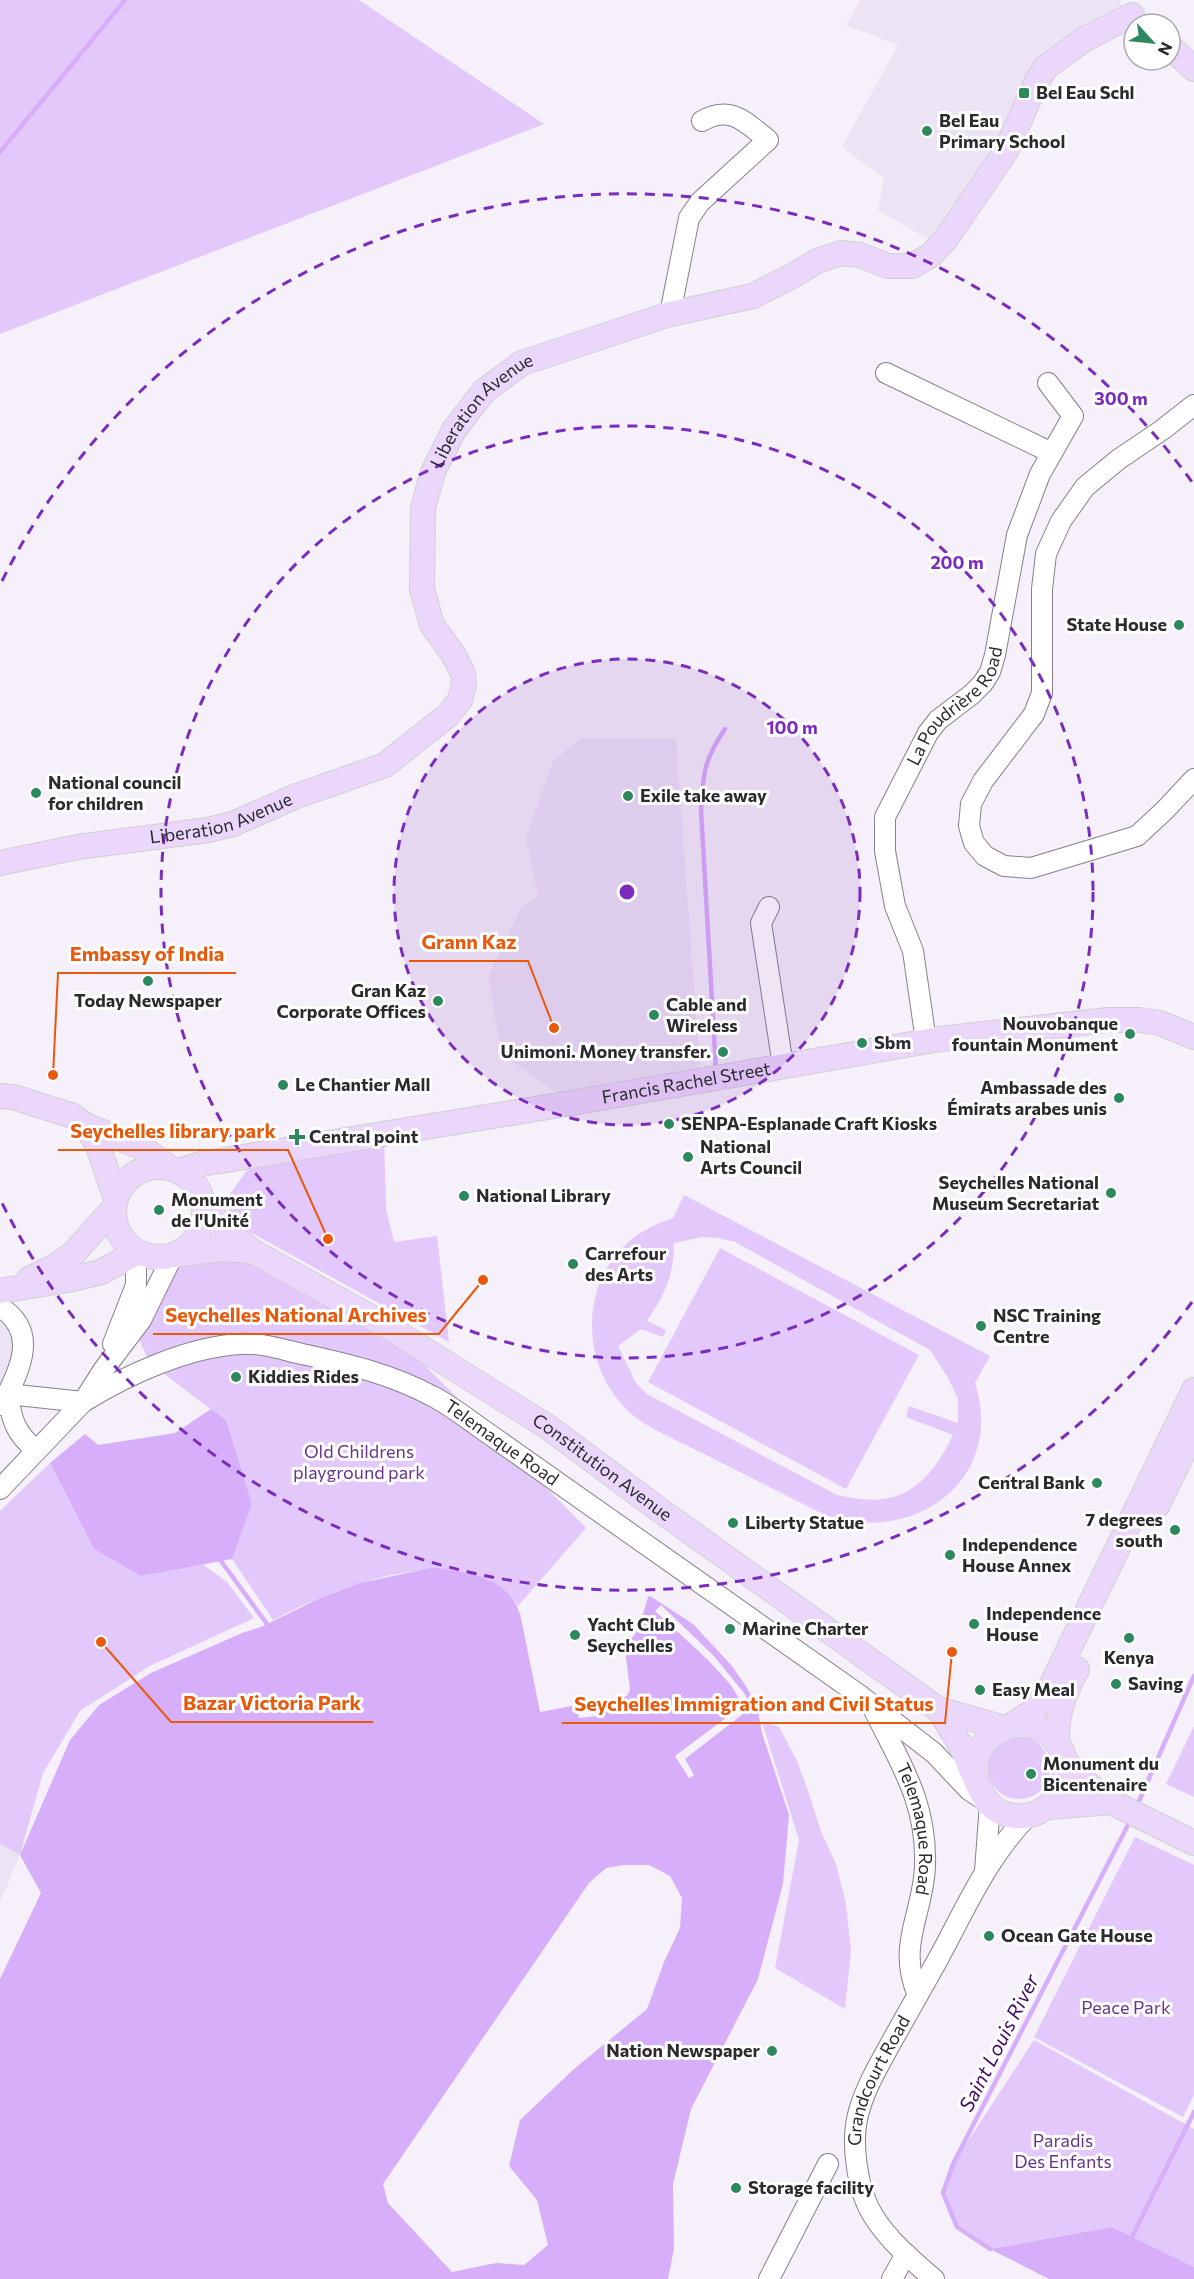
<svg xmlns="http://www.w3.org/2000/svg" width="1194" height="2279" font-family="Commissioner,sans-serif">
<style>
.built{fill:#ece3f4}
.green{fill:#e3c8fb;fill-rule:evenodd}
.water{fill:#d7aef9;fill-rule:evenodd}
.pier{fill:#f5f0f9}
.lines{fill:none;stroke-linecap:round;stroke-linejoin:round}
.stream{stroke:#d7aef9;stroke-width:4.5}
.minor-casing{stroke:#85818a;stroke-width:22}
.major-casing{stroke:#d1d0d1;stroke-width:26}
.minor{stroke:#fff;stroke-width:20}
.major{stroke:#ebd7fb;stroke-width:24}
.ring{fill:none;stroke:#7b2cbf;stroke-width:3;stroke-dasharray:10 8}
.poi-dot{fill:#2e885d;stroke:#fff;stroke-width:2}
.labels{text-anchor:middle;stroke-width:6;stroke-linejoin:round;paint-order:stroke}
.poi-label{font-size:18px;font-weight:bold;fill:#2c2a2e;stroke:#fff;text-anchor:start}
.street-label{font-size:18px;fill:#2c2a2e;stroke:#fff}
.park-label{font-size:18px;fill:#67348a;stroke:#fff}
.water-label{font-size:20px;font-style:italic;fill:#430a63;stroke:#fff}
.centre{fill:#7b2cbf;stroke:#fff;stroke-width:3}
.ring-label{font-size:18px;text-anchor:middle;font-weight:bold;fill:#7b2cbf;stroke:#fff;stroke-width:6;stroke-linejoin:round;paint-order:stroke}
.leader{fill:none;stroke:#e8590c;stroke-width:2}
.callout-dot{fill:#e8590c;stroke:#fff;stroke-width:2}
.callout-label{font-size:20px;text-anchor:middle;font-weight:bold;fill:#e8590c;stroke:#fff;stroke-width:6;stroke-linejoin:round;paint-order:stroke}
</style>
<rect width="100%" height="100%" fill="#f5f0f9"/>
<!-- built -->
<path class="built" d="M 860,0 L 1120,0 L 1123,13 L 1060,52 L 1014,115 L 933,242 L 878,210 L 884,178 L 842,147 L 898,45 L 846,25 Z
M 581,738 L 676,739 L 700,1070 L 561,1096 L 501,1053 L 488,976 L 521,908 L 538,896 L 526,838 L 553,761 Z
M 0,1323 L 10,1327 L 20,1348 L 0,1391 Z
M 0,1844 L 20,1855 L 0,1902 Z"/>
<!-- green -->
<path class="green" d="M 0,0 L 359,0 L 544,124 L 0,334 Z
M 384,1135 L 386,1209 L 394,1242 L 437,1236 L 449,1342 L 230,1221 L 228,1197 L 247,1170 Z
M 684,1195 L 990,1356 L 975,1383 C 1006,1480 914,1546 825,1515 C 789,1497 752,1478 716,1460 C 693,1448 669,1438 647,1425 C 602,1398 583,1343 596,1294 C 607,1255 635,1230 673,1218 ZM 702,1237 L 719,1238 L 735,1242 L 930,1350 L 948,1378 L 958,1399 L 958,1423 L 909,1406 L 906,1417 L 953,1435 C 940,1463 917,1496 883,1499 C 867,1501 852,1498 837,1495 L 647,1394 L 636,1383 L 618,1346 L 641,1329 L 663,1337 L 666,1330 L 647,1321 C 666,1292 673,1278 674,1243 Z
M 720,1248 L 919,1355 L 846,1489 L 648,1382 Z
M 252,1251 L 385,1325 L 586,1528 L 518,1606 C 469,1532 334,1588 273,1620 L 232,1559 L 252,1504 L 226,1421 L 150,1363 L 136,1333 L 173,1255 Z
M 50,1463 L 94,1549 L 141,1576 L 202,1564 L 227,1582 L 254,1618 L 150,1666 L 80,1711 L 43,1773 L 20,1855 L 0,1844 L 0,1511 Z
M 762,1722 L 779,1727 L 797,1761 L 807,1788 L 822,1834 L 836,1864 L 846,1904 L 851,1951 L 845,2009 L 775,1968 L 799,1840 Z
M 1194,1726 L 1194,1797 L 1166,1784 Z
M988 1768a31 31 0 1 1 62 0a31 31 0 1 1-62 0Z
M 1135,1837 L 1194,1865 L 1194,2095 L 1183,2117 L 1034,2037 Z
M 1034,2040 L 1194,2129 L 1194,2267 L 1112,2227 L 990,2249 L 957,2227 L 943,2193 L 953,2164 Z"/>
<!-- water -->
<path class="water" d="M 211,1409 L 226,1420 L 252,1504 L 232,1559 L 141,1576 L 94,1549 L 50,1463 L 85,1434 L 98,1445 L 175,1433 Z
M 431,1568 C 467,1570 512,1578 521,1618 L 540,1712 L 572,1706 L 576,1709 L 579,1718 L 597,1716 L 604,1713 L 607,1702 L 627,1696 L 630,1690 L 625,1649 L 639,1627 L 648,1597 L 650,1596 L 693,1624 L 731,1665 L 746,1686 L 757,1706 L 762,1733 L 789,1815 L 783,1884 L 758,1979 L 691,2109 L 673,2184 L 674,2249 L 668,2279 L 0,2279 L 0,1979 L 41,1893 L 20,1855 L 70,1740 L 99,1705 L 151,1673 L 242,1633 L 261,1627 L 320,1598 L 360,1583 ZM 624,1865 L 649,1865 L 670,1876 L 682,1898 L 680,1928 L 664,1962 L 647,2009 L 574,2069 L 520,2120 L 509,2166 L 537,2200 L 548,2245 L 524,2265 L 496,2263 L 452,2272 L 388,2203 L 383,2184 L 589,1883 L 606,1868 Z
M 1112,2227 L 1194,2267 L 1194,2279 L 1049,2279 L 990,2249 Z"/>
<!-- pier -->
<path class="pier" d="M 661,1605 L 713,1655 L 744,1693 L 752,1707 L 685,1759 L 694,1775 L 689,1778 L 675,1756 L 743,1705 L 730,1684 L 707,1659 L 655,1611 Z"/>
<g class="lines">
<!-- stream -->
<path class="stream" d="M 0,152 L 125,0
M 716,1070 L 701,810 C 703,773 704,760 725,729
M 221,1561 L 267,1624
M 1136,1808 L 1194,1676
M 1132,2237 L 1194,2112
M 990,2249 L 957,2227 L 943,2193 L 953,2164 L 1130,1821"/>
<defs>
<g id="minor">
<path d="M 670,314 L 689,218 L 700,202 L 768,140 C 746,123 731,104 702,121"/>
<path d="M 886,373 L 1052,453"/>
<path d="M 1194,405 L 1162,430 L 1119,459 L 1085,487 L 1061,521 L 1046,554 L 1042,589 L 1042,693 L 1034,714 L 983,781 L 971,804 L 969,826 L 974,843 L 985,856 L 1004,866 L 1031,868 L 1137,836 L 1165,810 L 1194,779"/>
<path d="M 769,907 L 761,923 L 783,1066"/>
<path id="s1" d="M 926,1041 L 913,951 L 895,906 L 885,851 L 885,817 L 928,733 L 938,720 L 971,695 L 983,683 L 990,672 L 995,655 L 1017,535 L 1040,474 L 1073,416 L 1048,383"/>
<path d="M 0,1307 C 41,1333 18,1372 2,1405"/>
<path d="M 113,1344 L 136,1285 L 136,1253"/>
<path id="s2" d="M 83,1402 C 127,1375 187,1347 240,1344 C 260,1342 283,1350 302,1354 C 348,1364 391,1374 432,1396 C 452,1406 470,1421 489,1434 L 858,1694 L 934,1753 L 969,1790 L 986,1801"/>
<path d="M 36,1450 C 16,1434 11,1420 8,1394 L 83,1402"/>
<path d="M 0,1489 L 83,1402 L 104,1369 L 141,1320 L 173,1255"/>
<path id="s3" d="M 874,1710 C 900,1763 927,1802 925,1865 C 924,1913 896,1945 918,1995"/>
<path d="M 985,1871 L 990,1804"/>
<path d="M 769,2279 L 828,2164"/>
<path d="M 892,2279 L 906,2254"/>
<path id="s4" d="M 934,2279 C 913,2261 889,2241 874,2217 C 857,2191 850,2141 859,2111 C 866,2086 880,2063 892,2041 C 907,2014 922,1988 937,1961 C 964,1912 988,1855 1029,1815"/>
</g>
<g id="major">
<path d="M 1170,47 L 1194,69"/>
<path id="s5" d="M 0,863 L 78,847 L 208,830 L 233,824 L 294,797 L 385,765 L 448,715 L 460,700 L 464,684 L 463,673 L 453,654 L 432,625 L 422,589 L 423,508 L 433,472 L 454,430 L 484,391 L 522,363 L 670,314 L 753,296 L 794,275 L 817,261 L 841,253 L 860,255 L 888,266 L 912,266 L 931,255 L 946,239 L 1006,151 L 1036,83 L 1046,67 L 1085,39 L 1132,15"/>
<path d="M 0,1096 L 13,1097 L 73,1116 L 85,1125 L 141,1147 L 170,1168"/>
<path d="M 85,1125 L 98,1146 L 116,1199"/>
<circle cx="159" cy="1212" r="45"/>
<path id="s6" d="M 178,1171 L 201,1164 L 572,1103 L 940,1039 L 1108,1020 L 1139,1020 L 1160,1023 L 1194,1037"/>
<path id="s7" d="M 204,1206 L 228,1232 L 252,1251 L 385,1325 L 548,1427 L 661,1511 L 938,1709 L 1004,1728"/>
<path d="M 174,1255 L 221,1249 L 252,1251"/>
<path d="M 29,1279 L 52,1268 L 73,1254 L 114,1208"/>
<path d="M 0,1291 L 68,1280 L 101,1272 L 136,1253"/>
<path d="M 1157,1506 L 1194,1430"/>
<path d="M 938,1709 C 947,1723 957,1737 964,1752 C 971,1768 977,1788 988,1802 C 1000,1818 1026,1820 1042,1810 C 1072,1794 1074,1748 1044,1731 C 1022,1718 991,1728 980,1750 C 975,1760 976,1770 977,1781"/>
<path d="M 1009,1727 L 1032,1712 L 1051,1686 L 1194,1390"/>
<path d="M 1057,1743 C 1056,1714 1064,1694 1077,1669"/>
<path d="M 1066,1762 L 1089,1785 L 1111,1802 L 1194,1843"/>
<path d="M 1048,1807 L 1111,1802"/>
</g>
</defs>
<!-- minor casing -->
<use href="#minor" class="minor-casing"/>
<!-- major casing -->
<use href="#major" class="major-casing"/>
<!-- minor -->
<use href="#minor" class="minor"/>
<!-- major -->
<use href="#major" class="major"/>
</g>
<!-- distance rings -->
<circle cx="627" cy="892" r="233" fill="#7b2cbf" fill-opacity=".12"/>
<g class="ring">
<circle cx="627" cy="892" r="233"/>
<circle cx="627" cy="892" r="466"/>
<path d="M1192 1302A698 698 0 0 1 2 1203M2 581A698 698 0 0 1 1192 482"/>
</g>
<!-- markers -->
<g class="poi-dot">
<rect x="1018" y="87" width="12" height="12" rx="3"/>
<circle cx="927" cy="131" r="6"/>
<circle cx="1179" cy="625" r="6"/>
<circle cx="36" cy="793" r="6"/>
<circle cx="628" cy="796" r="6"/>
<circle cx="148" cy="981" r="6"/>
<circle cx="438" cy="1001" r="6"/>
<circle cx="654" cy="1015" r="6"/>
<circle cx="1130" cy="1034" r="6"/>
<circle cx="862" cy="1043" r="6"/>
<circle cx="723" cy="1052" r="6"/>
<circle cx="283" cy="1085" r="6"/>
<circle cx="1119" cy="1098" r="6"/>
<circle cx="669" cy="1124" r="6"/>
<path d="M294 1128h6v6h6v6h-6v6h-6v-6h-6v-6h6z"/>
<circle cx="688" cy="1157" r="6"/>
<circle cx="1111" cy="1193" r="6"/>
<circle cx="464" cy="1196" r="6"/>
<circle cx="159" cy="1210" r="6"/>
<circle cx="573" cy="1264" r="6"/>
<circle cx="981" cy="1326" r="6"/>
<circle cx="236" cy="1377" r="6"/>
<circle cx="1097" cy="1483" r="6"/>
<circle cx="733" cy="1523" r="6"/>
<circle cx="1175" cy="1530" r="6"/>
<circle cx="950" cy="1555" r="6"/>
<circle cx="974" cy="1624" r="6"/>
<circle cx="730" cy="1629" r="6"/>
<circle cx="575" cy="1635" r="6"/>
<circle cx="1129" cy="1638" r="6"/>
<circle cx="1116" cy="1684" r="6"/>
<circle cx="980" cy="1690" r="6"/>
<circle cx="1031" cy="1774" r="6"/>
<circle cx="989" cy="1936" r="6"/>
<circle cx="772" cy="2051" r="6"/>
<circle cx="736" cy="2188" r="6"/>
</g>
<g class="labels">
<!-- poi labels -->
<g class="poi-label">
<text x="1036" y="99">Bel Eau Schl</text>
<text x="939" y="127">Bel Eau<tspan x="939" dy="21">Primary School</tspan></text>
<text x="1167" y="631" text-anchor="end">State House</text>
<text x="48" y="789">National council<tspan x="48" dy="21">for children</tspan></text>
<text x="640" y="802">Exile take away</text>
<text x="426" y="997" text-anchor="end">Gran Kaz<tspan x="426" dy="21">Corporate Offices</tspan></text>
<text x="148" y="1007" text-anchor="middle">Today Newspaper</text>
<text x="666" y="1011">Cable and<tspan x="666" dy="21">Wireless</tspan></text>
<text x="1118" y="1030" text-anchor="end">Nouvobanque<tspan x="1118" dy="21">fountain Monument</tspan></text>
<text x="874" y="1049">Sbm</text>
<text x="711" y="1058" text-anchor="end">Unimoni. Money transfer.</text>
<text x="295" y="1091">Le Chantier Mall</text>
<text x="1107" y="1094" text-anchor="end">Ambassade des<tspan x="1107" dy="21">Émirats arabes unis</tspan></text>
<text x="681" y="1130">SENPA-Esplanade Craft Kiosks</text>
<text x="309" y="1143">Central point</text>
<text x="700" y="1153">National<tspan x="700" dy="21">Arts Council</tspan></text>
<text x="1099" y="1189" text-anchor="end">Seychelles National<tspan x="1099" dy="21">Museum Secretariat</tspan></text>
<text x="476" y="1202">National Library</text>
<text x="171" y="1206">Monument<tspan x="171" dy="21">de l'Unité</tspan></text>
<text x="585" y="1260">Carrefour<tspan x="585" dy="21">des Arts</tspan></text>
<text x="993" y="1322">NSC Training<tspan x="993" dy="21">Centre</tspan></text>
<text x="248" y="1383">Kiddies Rides</text>
<text x="1085" y="1489" text-anchor="end">Central Bank</text>
<text x="1163" y="1526" text-anchor="end">7 degrees<tspan x="1163" dy="21">south</tspan></text>
<text x="745" y="1529">Liberty Statue</text>
<text x="962" y="1551">Independence<tspan x="962" dy="21">House Annex</tspan></text>
<text x="986" y="1620">Independence<tspan x="986" dy="21">House</tspan></text>
<text x="587" y="1631">Yacht Club<tspan x="587" dy="21">Seychelles</tspan></text>
<text x="742" y="1635">Marine Charter</text>
<text x="1129" y="1664" text-anchor="middle">Kenya</text>
<text x="1128" y="1690">Saving</text>
<text x="992" y="1696">Easy Meal</text>
<text x="1043" y="1770">Monument du<tspan x="1043" dy="21">Bicentenaire</tspan></text>
<text x="1001" y="1942">Ocean Gate House</text>
<text x="760" y="2057" text-anchor="end">Nation Newspaper</text>
<text x="748" y="2194">Storage facility</text>
</g>
<!-- street labels -->
<g class="street-label">
<text dy="6" stroke="none"><textPath href="#s5" startOffset="820">Liberation Avenue</textPath></text>
<text dy="6" stroke="none"><textPath href="#s1" startOffset="363">La Poudrière Road</textPath></text>
<text dy="6" stroke="none"><textPath href="#s5" startOffset="226">Liberation Avenue</textPath></text>
<text dy="6" stroke="none"><textPath href="#s6" startOffset="516">Francis Rachel Street</textPath></text>
<text dy="6" stroke="none"><textPath href="#s2" startOffset="453">Telemaque Road</textPath></text>
<text dy="6" stroke="none"><textPath href="#s7" startOffset="478">Constitution Avenue</textPath></text>
<text dy="6" stroke="none"><textPath href="#s3" startOffset="128">Telemaque Road</textPath></text>
<text dy="6" stroke="none"><textPath href="#s4" startOffset="231">Grandcourt Road</textPath></text>
</g>
<!-- park labels -->
<g class="park-label">
<text x="359" y="1458">Old Childrens<tspan x="359" dy="21">playground park</tspan></text>
<text x="1126" y="2014">Peace Park</text>
<text x="1063" y="2147">Paradis<tspan x="1063" dy="21">Des Enfants</tspan></text>
</g>
<!-- water labels -->
<g class="water-label">
<text transform="translate(999 2043) rotate(-63)" y="7">Saint Louis River</text>
</g>
</g>
<circle cx="627" cy="892" r="9" class="centre"/>
<g class="ring-label">
<text x="1121" y="405">300 m</text>
<text x="957" y="569">200 m</text>
<text x="792" y="734">100 m</text>
</g>
<!-- callouts -->
<path class="leader" d="M554 1028L528 961H409M53 1075L58 973H236M328 1239L288 1150H58M483 1280L439 1334H153M101 1642L171 1722H373M952 1652L945 1723H562"/>
<g class="callout-dot">
<circle cx="554" cy="1028" r="6"/>
<circle cx="53" cy="1075" r="6"/>
<circle cx="328" cy="1239" r="6"/>
<circle cx="483" cy="1280" r="6"/>
<circle cx="101" cy="1642" r="6"/>
<circle cx="952" cy="1652" r="6"/>
</g>
<g class="callout-label">
<text x="469" y="949">Grann Kaz</text>
<text x="147" y="961">Embassy of India</text>
<text x="173" y="1138">Seychelles library park</text>
<text x="296" y="1322">Seychelles National Archives</text>
<text x="272" y="1710">Bazar Victoria Park</text>
<text x="754" y="1711">Seychelles Immigration and Civil Status</text>
</g>
<!-- north arrow -->
<g transform="translate(1152 42) rotate(117)"><circle r="28" fill="#ffffff" stroke="#abaaab" stroke-width="1.5"/>
<path d="M0-4.5L10 22L0 15L-10 22Z" fill="#2e885d"/>
<text y="-9" font-size="16" font-weight="bold" text-anchor="middle" fill="#2c2a2e">N</text>
</g>
</svg>
